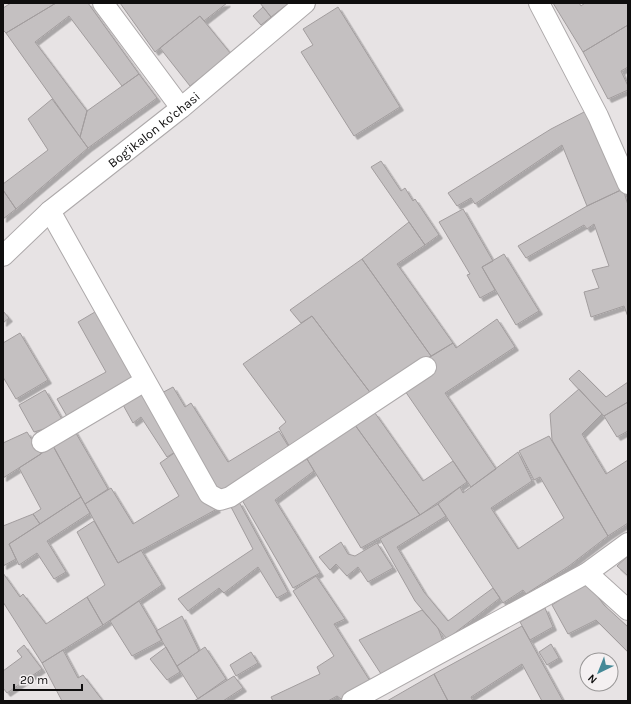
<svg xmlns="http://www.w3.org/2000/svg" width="631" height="704" font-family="Karla,sans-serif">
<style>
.building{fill:#c4c0c1;stroke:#a29d9e;filter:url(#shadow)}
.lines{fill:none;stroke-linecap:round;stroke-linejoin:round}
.street-casing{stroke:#ada9aa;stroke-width:22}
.street{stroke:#fff;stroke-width:20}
.labels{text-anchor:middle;stroke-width:3;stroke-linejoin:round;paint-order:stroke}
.street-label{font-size:13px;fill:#0f0e0e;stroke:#f4f0f1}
</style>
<defs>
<filter id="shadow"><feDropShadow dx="3.5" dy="3.5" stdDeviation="0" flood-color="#0004"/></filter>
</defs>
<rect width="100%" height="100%" fill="#e7e3e4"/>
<!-- building -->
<path class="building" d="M 11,3 L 56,3 L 6,33 L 3,30 L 3,8 Z
M 56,3 L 88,3 L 139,74 L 122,86 L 69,16 L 35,42 L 87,111 L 80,137 L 6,33 Z
M 120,3 L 227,3 L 204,21 L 200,16 L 155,52 Z
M 260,3 L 289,3 L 271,17 Z
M 553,3 L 579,3 L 581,6 L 585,3 L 628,3 L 628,25 L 583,52 Z
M 263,7 L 271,17 L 261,25 L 253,16 Z
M 338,7 L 400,107 L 354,136 L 301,52 L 313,45 L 303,29 Z
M 200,16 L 231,54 L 190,86 L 160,48 Z
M 628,25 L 628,67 L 621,71 L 628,86 L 628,90 L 608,99 L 583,52 Z
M 139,74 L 157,98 L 88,148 L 80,137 L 87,111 Z
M 52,99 L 88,148 L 16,209 L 3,190 L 3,184 L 48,150 L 28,119 Z
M 588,110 L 623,189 L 587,206 L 562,145 L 475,204 L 471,198 L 457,206 L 448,193 L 551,129 Z
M 381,161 L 401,191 L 405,188 L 413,201 L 415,199 L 439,235 L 425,245 L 371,167 Z
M 623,189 L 628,205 L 628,317 L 624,306 L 591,317 L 584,292 L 599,288 L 592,270 L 609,266 L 594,224 L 587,229 L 584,225 L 526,258 L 518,246 L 587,206 Z
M 3,190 L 16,209 L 3,219 Z
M 463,209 L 493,261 L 482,267 L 495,290 L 480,298 L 467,275 L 470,274 L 439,222 Z
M 409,222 L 425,245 L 397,264 L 453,343 L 431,356 L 362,259 Z
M 504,254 L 539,311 L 516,325 L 482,267 Z
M 362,259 L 431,356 L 372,395 L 312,316 L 301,323 L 290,310 Z
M 100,309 L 139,379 L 68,418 L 57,399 L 106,372 L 78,322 Z
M 3,311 L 9,318 L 3,323 Z
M 312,316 L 372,395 L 292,451 L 279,428 L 286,422 L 243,364 Z
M 497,319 L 515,347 L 445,393 L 496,469 L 471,487 L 405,391 L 436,370 L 427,359 L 453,343 L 456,348 Z
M 20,333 L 48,380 L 16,399 L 3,377 L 3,343 Z
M 579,370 L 606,397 L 628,382 L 628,402 L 604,416 L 569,379 Z
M 173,387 L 185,407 L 191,403 L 228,462 L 279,431 L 290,449 L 221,493 L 158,395 Z
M 142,388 L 180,449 L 167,457 L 141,417 L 133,423 L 122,403 Z
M 579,389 L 602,414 L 582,434 L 606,474 L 628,460 L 628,523 L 608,536 L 552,440 L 550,414 Z
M 45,390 L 63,421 L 54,426 L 34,432 L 19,405 Z
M 628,402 L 628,431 L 617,437 L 604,416 Z
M 375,413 L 423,481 L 453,461 L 467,482 L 420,515 L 355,425 Z
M 355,425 L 420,515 L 361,548 L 307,459 Z
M 73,428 L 108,489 L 85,504 L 51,442 Z
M 27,432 L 41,454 L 3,478 L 3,443 Z
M 549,436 L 608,536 L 569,566 L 526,594 L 523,590 L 503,603 L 438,504 L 460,487 L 463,493 L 518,452 L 532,481 L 491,508 L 518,549 L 564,518 L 540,477 L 534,480 L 519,451 Z
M 53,446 L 81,497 L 40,524 L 33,514 L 41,509 L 19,468 Z
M 180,449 L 217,509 L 118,563 L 85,504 L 111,488 L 133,524 L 179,496 L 160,463 Z
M 307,459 L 314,471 L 275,500 L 320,573 L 293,588 L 242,500 Z
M 81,497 L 90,513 L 47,541 L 66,572 L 54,579 L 37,553 L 19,565 L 9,544 Z
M 239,502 L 288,592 L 277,598 L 258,567 L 224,593 L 219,588 L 188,611 L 178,599 L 253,549 L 231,507 Z
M 438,504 L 446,516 L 397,547 L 424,592 L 448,621 L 493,588 L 500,598 L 447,639 L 415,601 L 380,539 Z
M 33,514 L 40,524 L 9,544 L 16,559 L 3,566 L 3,526 Z
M 94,521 L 118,563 L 141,550 L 162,585 L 103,625 L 87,597 L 105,585 L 77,532 Z
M 341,542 L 348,554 L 355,556 L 377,543 L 393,568 L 368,582 L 358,567 L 347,576 L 336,564 L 330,570 L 319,557 Z
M 628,556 L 628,576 L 617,566 Z
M 3,573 L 20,597 L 23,594 L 46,624 L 87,597 L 103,625 L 42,663 L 3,602 Z
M 316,576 L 345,619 L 334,624 L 370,681 L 341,699 L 337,696 L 328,701 L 273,701 L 271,697 L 320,674 L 317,667 L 334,656 L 293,591 Z
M 587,582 L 604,605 L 628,627 L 628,652 L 596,620 L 568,634 L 552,605 Z
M 139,601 L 162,640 L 132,656 L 110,621 Z
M 545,608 L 553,627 L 530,640 L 520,622 Z
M 422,610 L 438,628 L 445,646 L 383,677 L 359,640 Z
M 182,616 L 199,651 L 177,666 L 156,631 Z
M 522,626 L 563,701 L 542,701 L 522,664 L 471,697 L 473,701 L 448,701 L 434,674 Z
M 551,644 L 559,658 L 547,665 L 539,652 Z
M 24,645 L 42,669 L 7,693 L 3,688 L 3,671 L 22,657 L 17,651 Z
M 166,647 L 180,672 L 167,680 L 150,659 Z
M 205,647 L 226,679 L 198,699 L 177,666 Z
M 63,650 L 78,678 L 83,675 L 103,701 L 62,701 L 42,663 Z
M 251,652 L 258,663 L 236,676 L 230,665 Z
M 434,674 L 448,701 L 387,701 Z
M 234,676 L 243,688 L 223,701 L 194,701 Z"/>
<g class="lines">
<defs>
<g id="street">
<path d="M 103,3 L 181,108"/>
<path d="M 539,3 L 598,116 L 628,184"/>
<path d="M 50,211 L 209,494 L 220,500 L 230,497 L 426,367"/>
<path id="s1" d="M 3,256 L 50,211 L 181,108 L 305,3"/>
<path d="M 42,442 L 145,381"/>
<path d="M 587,573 L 628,610"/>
<path d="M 352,701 L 587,573 L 628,543"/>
</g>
</defs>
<!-- street casing -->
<use href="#street" class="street-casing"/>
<!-- street -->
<use href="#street" class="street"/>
</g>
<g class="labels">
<!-- street labels -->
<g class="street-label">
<text dy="5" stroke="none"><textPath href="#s1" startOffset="197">Bog'ikalon ko'chasi</textPath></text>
</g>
</g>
<!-- border -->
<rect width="631" height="704" fill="none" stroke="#0f0e0e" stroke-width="8"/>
<!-- north arrow -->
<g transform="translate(599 672) rotate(223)"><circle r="19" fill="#f4f0f1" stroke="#989696"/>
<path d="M0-3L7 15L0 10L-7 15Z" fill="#458997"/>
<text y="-6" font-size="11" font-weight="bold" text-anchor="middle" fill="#0f0e0e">N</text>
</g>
<!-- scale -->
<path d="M14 684v6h68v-6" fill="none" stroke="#0f0e0e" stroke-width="2"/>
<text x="20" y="684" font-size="12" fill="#0f0e0e" stroke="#f4f0f1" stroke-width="3" paint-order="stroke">20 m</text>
</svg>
